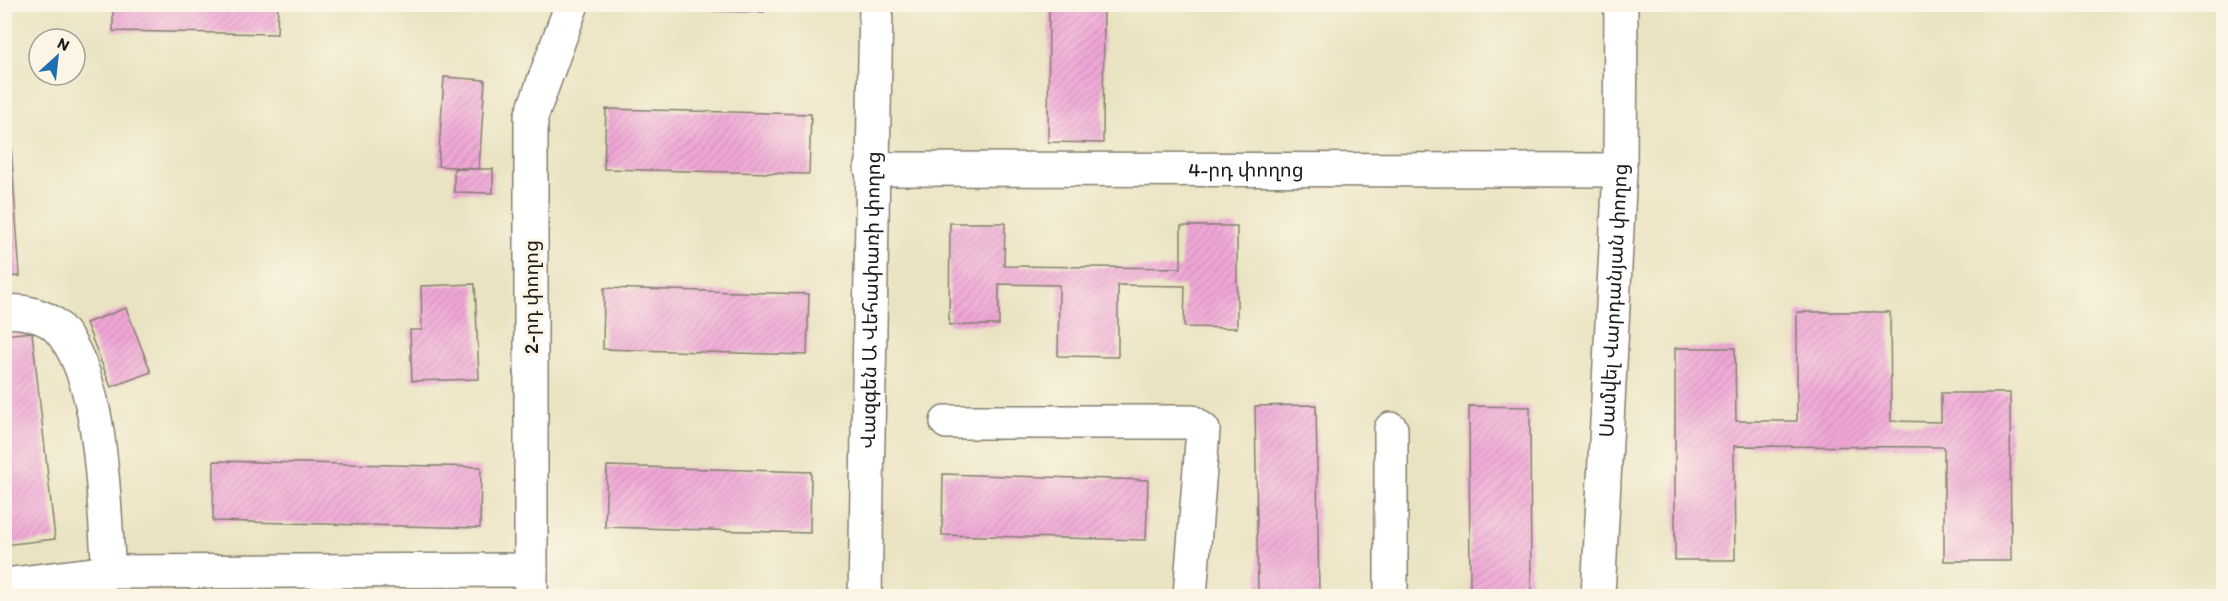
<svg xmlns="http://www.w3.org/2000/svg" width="2228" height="601" font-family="Itim,'Noto Sans Armenian',sans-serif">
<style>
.building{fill:url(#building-hatch)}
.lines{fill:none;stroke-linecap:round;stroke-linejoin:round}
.minor-casing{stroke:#83806f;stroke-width:36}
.minor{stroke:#fff;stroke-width:33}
.labels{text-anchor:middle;stroke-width:6;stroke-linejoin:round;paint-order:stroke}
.street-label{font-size:20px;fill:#1c1c1c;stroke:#fcf5e5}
</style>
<defs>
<pattern id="building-hatch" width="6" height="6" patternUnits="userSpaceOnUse" patternTransform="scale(1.5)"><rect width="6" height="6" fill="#efa7d6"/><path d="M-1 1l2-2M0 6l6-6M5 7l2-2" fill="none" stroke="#cc8fb7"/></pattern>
</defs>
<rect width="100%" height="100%" fill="#fcf5e5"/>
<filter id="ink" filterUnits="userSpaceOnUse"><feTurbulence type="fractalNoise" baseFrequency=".0167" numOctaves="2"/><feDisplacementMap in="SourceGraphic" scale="12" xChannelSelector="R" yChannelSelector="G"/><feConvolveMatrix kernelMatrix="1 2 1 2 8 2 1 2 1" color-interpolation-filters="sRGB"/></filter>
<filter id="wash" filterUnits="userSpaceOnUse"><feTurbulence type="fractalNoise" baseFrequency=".008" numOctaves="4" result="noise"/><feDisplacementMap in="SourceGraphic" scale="24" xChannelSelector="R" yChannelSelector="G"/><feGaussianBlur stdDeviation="1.35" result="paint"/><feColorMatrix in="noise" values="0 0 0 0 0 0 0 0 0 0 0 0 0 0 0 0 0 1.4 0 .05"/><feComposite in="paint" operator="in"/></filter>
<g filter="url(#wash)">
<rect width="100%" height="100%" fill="#eae3c2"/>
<g id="blocks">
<!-- building -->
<path class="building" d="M 113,4 L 278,4 L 277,34 L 113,31 Z
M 713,4 L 764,4 L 764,12 L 713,11 Z
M 1049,4 L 1104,4 L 1103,143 L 1048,142 Z
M 444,77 L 485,80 L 479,169 L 438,166 Z
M 606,109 L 811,114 L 809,174 L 604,169 Z
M 4,132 L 10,132 L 20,276 L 4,277 Z
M 454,169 L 493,169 L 493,193 L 454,192 Z
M 950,223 L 1005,223 L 1004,266 L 1181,268 L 1181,226 L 1237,226 L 1237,328 L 1184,327 L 1185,286 L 1118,285 L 1118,357 L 1058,356 L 1059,285 L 999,284 L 999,325 L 949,325 Z
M 475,284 L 479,379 L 412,381 L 410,330 L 422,330 L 421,286 Z
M 604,288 L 809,294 L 807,355 L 603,349 Z
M 126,308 L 151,372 L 111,387 L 86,323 Z
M 1797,312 L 1890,312 L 1891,421 L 1941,422 L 1941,393 L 2010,393 L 2011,561 L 1944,561 L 1944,447 L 1734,446 L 1735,560 L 1675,560 L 1675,348 L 1735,348 L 1736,421 L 1797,421 Z
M 32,332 L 55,539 L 4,545 L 4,335 Z
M 1316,405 L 1319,596 L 1258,596 L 1255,406 Z
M 1469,406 L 1530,407 L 1531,596 L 1470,596 Z
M 214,461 L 481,467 L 480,528 L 213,521 Z
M 607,466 L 811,472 L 810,533 L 605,527 Z
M 943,474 L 1148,480 L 1146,540 L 942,535 Z"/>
</g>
</g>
<g filter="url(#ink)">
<use href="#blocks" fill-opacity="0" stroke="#83806f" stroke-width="1.5"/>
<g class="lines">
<defs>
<g id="minor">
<path id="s1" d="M 871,169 L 1620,170"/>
<path d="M 4,312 C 20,310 45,315 57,327 C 105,377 103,505 109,572"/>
<path d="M 947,422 L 1192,422 L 1203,430 L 1190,596"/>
<path d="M 4,585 L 109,572 L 531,570"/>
<path d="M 531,596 L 531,117 L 572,4"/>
<path id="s2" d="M 865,596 L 876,4"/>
<path d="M 1391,596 L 1391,429"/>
<path id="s3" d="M 1598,596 L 1620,170 L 1621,4"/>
</g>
</defs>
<!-- minor casing -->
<use href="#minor" class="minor-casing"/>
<!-- minor -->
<use href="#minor" class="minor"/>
</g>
</g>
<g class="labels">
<!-- street labels -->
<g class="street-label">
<text dy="7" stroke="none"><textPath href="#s1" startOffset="375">4-րդ փողոց</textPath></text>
<text transform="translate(531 297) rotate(-90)" y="7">2-րդ փողոց</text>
<text dy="7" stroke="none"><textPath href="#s2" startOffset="296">Վազգեն Ա Վեհափառի փողոց</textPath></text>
<text dy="7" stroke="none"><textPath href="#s3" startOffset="296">Սամվել Վարդանյան փողոց</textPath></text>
</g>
</g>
<!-- margin -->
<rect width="2228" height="601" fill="none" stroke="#fcf5e5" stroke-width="24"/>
<!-- north arrow -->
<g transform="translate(57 57) rotate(27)"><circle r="28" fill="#fcf5e5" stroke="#a29e95" stroke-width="1.5"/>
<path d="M0-4.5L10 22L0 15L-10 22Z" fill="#1f6fb2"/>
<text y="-9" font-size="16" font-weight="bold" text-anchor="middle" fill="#1c1c1c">N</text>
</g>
</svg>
